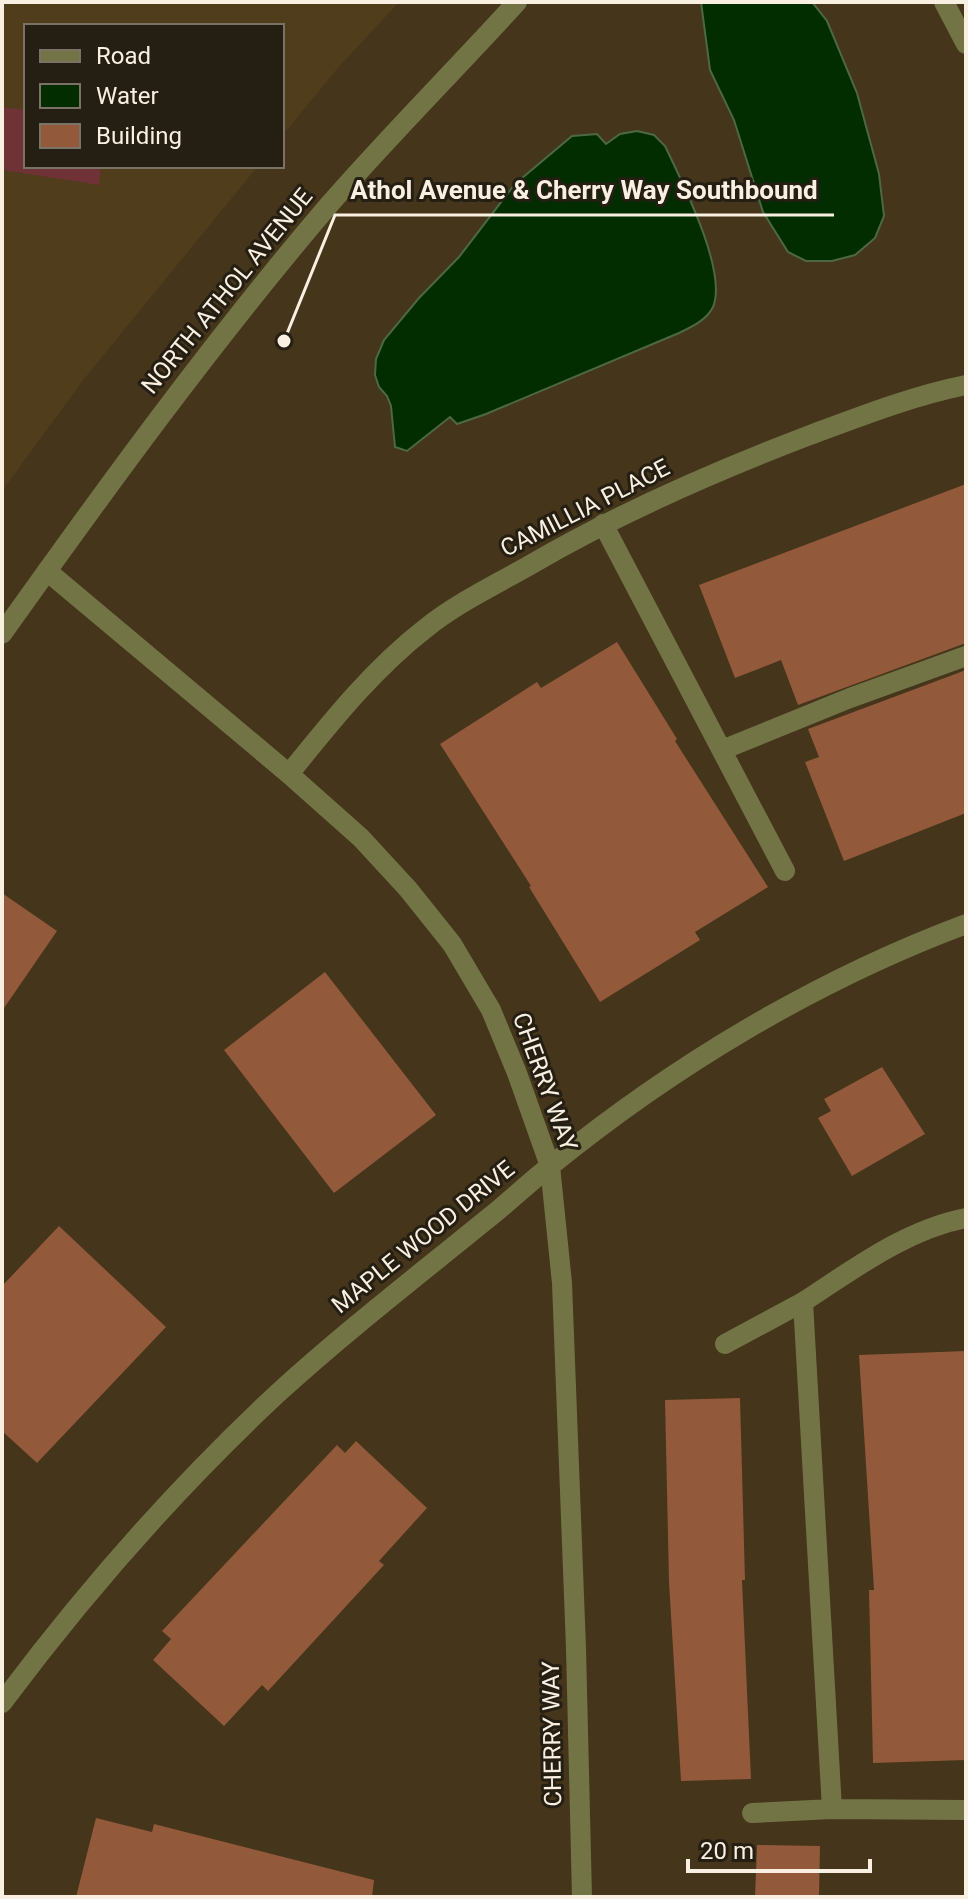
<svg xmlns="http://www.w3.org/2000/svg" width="968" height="1899" font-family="Roboto,sans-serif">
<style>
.built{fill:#503d1c}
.green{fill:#6e3237}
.water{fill:#022d00;stroke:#4c6844;stroke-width:2}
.building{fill:#92593b}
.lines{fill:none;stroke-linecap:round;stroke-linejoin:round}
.service{stroke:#727446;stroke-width:20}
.minor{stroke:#727446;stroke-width:20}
.tertiary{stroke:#727446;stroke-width:20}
.labels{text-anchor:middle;stroke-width:6;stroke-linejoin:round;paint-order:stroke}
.street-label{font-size:24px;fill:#faf0e1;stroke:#251e13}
.leader{fill:none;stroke:#faf0e1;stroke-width:3}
.callout-dot{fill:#faf0e1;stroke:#251e13;stroke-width:3}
.callout-label{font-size:26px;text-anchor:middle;font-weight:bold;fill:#faf0e1;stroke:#251e13;stroke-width:6;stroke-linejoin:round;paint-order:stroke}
</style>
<rect width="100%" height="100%" fill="#44351b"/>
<!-- built -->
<path class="built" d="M 2,2 L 399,2 L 337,69 L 282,136 L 282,26 L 26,26 L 26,166 L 258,166 L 84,379 L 2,491 Z"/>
<!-- green -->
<path class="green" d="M 2,107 L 26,110 L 26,166 L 101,166 L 99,185 L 2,170 Z"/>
<!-- water -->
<path class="water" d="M 701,2 L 812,2 L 827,21 L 857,93 L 879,174 L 884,216 L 875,238 L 855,255 L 832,261 L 806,261 L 788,252 L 763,212 L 734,120 L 710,70 Z
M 637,131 L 654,135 L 665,146 C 681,180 728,271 713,307 C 707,320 691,327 679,333 L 486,414 L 457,424 L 450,417 L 407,451 L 395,447 L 391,406 L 387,396 L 379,387 L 375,375 L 376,359 L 384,340 L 419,298 L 459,257 L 515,184 L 572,136 L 597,134 L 606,144 L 620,134 Z"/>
<!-- building -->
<path class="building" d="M 966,484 L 966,643 L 798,705 L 781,660 L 735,678 L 699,585 Z
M 617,642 L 677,739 L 675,741 L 768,887 L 695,932 L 700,940 L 600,1002 L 529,887 L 531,886 L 440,744 L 537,682 L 541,688 Z
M 966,670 L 966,813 L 844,861 L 805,762 L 819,757 L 808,729 Z
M 2,893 L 57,931 L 2,1011 Z
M 325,972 L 436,1115 L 334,1193 L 224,1050 Z
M 882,1067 L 925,1134 L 852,1176 L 818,1118 L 831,1111 L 824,1099 Z
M 59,1226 L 166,1327 L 37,1463 L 2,1431 L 2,1286 Z
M 966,1351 L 966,1760 L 873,1763 L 869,1590 L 874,1590 L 859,1355 Z
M 740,1398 L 745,1580 L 742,1580 L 751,1779 L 681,1781 L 669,1582 L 665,1400 Z
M 356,1441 L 427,1508 L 379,1561 L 384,1565 L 268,1691 L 262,1685 L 224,1726 L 153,1660 L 171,1639 L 162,1631 L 337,1445 L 345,1453 Z
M 96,1818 L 152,1832 L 154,1824 L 374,1880 L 372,1897 L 76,1897 Z
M 757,1845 L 820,1846 L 819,1897 L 755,1897 Z"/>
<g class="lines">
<!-- service -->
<path class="service" d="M 603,524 L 785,871
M 722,750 L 850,698 L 966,656
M 966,1218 C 905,1230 854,1269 803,1302 L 832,1809 L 966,1810
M 725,1344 L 803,1302
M 752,1813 L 832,1809"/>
<!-- minor -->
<path class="minor" d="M 944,2 L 966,44
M 47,571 L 289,774 L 361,838 L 408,889 L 452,944 L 491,1010 L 517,1073 L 550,1166 L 562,1283 L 576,1648 L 582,1897
M 289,774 C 331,722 373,669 426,628 C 457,603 495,585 530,565 C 619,513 713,472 810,435 C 861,416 912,396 966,385
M 2,1703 C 85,1592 177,1487 278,1393 C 345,1332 416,1277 486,1220 C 508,1203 527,1184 549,1167 C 673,1066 816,980 966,924"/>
<!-- tertiary -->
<path class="tertiary" d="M 2,634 C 106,488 212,342 328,206 C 389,136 455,70 517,2"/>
</g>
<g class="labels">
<!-- street labels -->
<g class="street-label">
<text transform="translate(227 291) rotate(-51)" y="8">NORTH ATHOL AVENUE</text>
<text transform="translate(585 508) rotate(-27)" y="8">CAMILLIA PLACE</text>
<text transform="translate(545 1082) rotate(70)" y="8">CHERRY WAY</text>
<text transform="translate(423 1237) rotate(-39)" y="8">MAPLE WOOD DRIVE</text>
<text transform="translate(552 1734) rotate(-91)" y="8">CHERRY WAY</text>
</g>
</g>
<!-- callouts -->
<path class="leader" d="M284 341L335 215H834"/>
<circle class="callout-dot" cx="284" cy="341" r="8"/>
<g class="callout-label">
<text x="584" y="199">Athol Avenue &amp; Cherry Way Southbound</text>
</g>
<!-- border -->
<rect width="968" height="1899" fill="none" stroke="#faf0e1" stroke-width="8"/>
<!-- legend -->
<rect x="24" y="24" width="260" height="144" fill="#251e13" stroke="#7a7265" stroke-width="2"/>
<rect x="40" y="50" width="40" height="12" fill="#727446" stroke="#7a7265" stroke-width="2"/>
<text x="96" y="64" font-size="24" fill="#faf0e1">Road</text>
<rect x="40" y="84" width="40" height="24" fill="#022d00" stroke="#7a7265" stroke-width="2"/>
<text x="96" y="104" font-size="24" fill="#faf0e1">Water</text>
<rect x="40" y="124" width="40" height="24" fill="#92593b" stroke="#7a7265" stroke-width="2"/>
<text x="96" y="144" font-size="24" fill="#faf0e1">Building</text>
<!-- scale -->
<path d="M688 1859v12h182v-12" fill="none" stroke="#faf0e1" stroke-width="4"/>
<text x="700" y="1859" font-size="24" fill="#faf0e1" stroke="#251e13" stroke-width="6" paint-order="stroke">20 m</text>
</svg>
